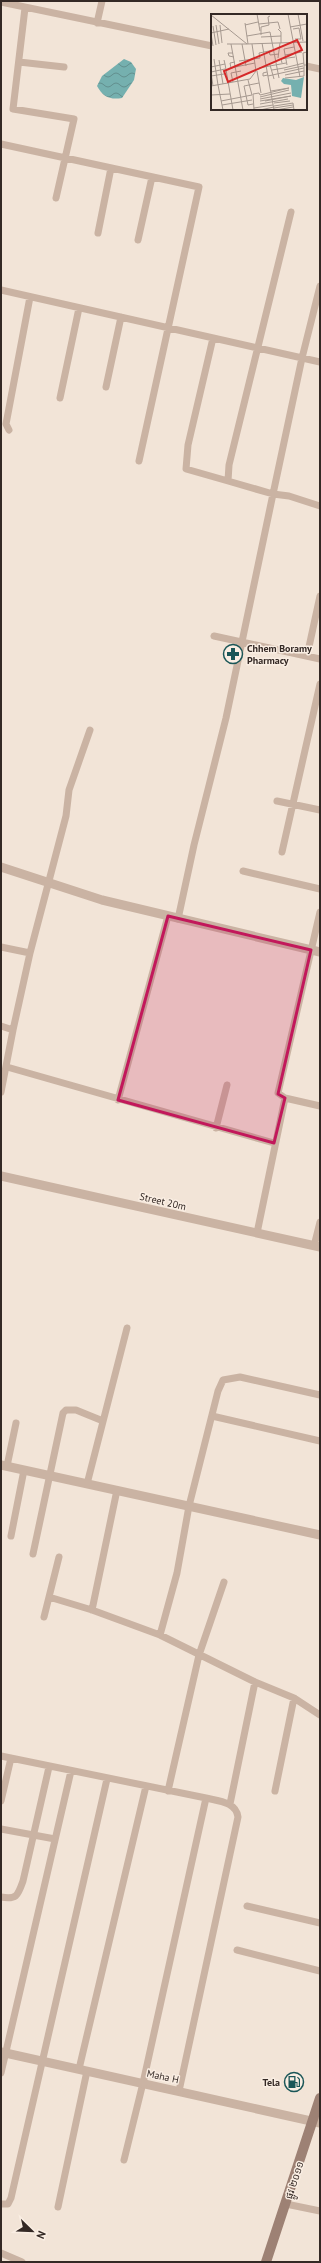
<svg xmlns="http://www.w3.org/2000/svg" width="321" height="2263" font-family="'PT Sans','Noto Sans Khmer',sans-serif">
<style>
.water{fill:url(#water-waves)}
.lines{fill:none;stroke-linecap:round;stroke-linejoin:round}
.minor{stroke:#cab3a3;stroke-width:7}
.tertiary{stroke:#cab3a3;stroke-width:9}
.secondary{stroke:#9d8174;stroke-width:10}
.marked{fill:#c2185b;fill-opacity:0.2;stroke:#c2185b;stroke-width:3;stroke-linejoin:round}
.labels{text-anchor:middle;stroke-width:3;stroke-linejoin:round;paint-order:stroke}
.poi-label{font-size:10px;font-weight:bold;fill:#342925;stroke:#faeee3;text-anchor:start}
.street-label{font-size:10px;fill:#342925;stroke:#faeee3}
.inset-road{fill:none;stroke:#a69990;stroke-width:1}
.view{fill:#d62828;fill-opacity:0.15;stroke:#d62828;stroke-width:2}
.inset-edge{fill:none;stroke:#342925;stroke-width:2}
</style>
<defs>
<pattern id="water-waves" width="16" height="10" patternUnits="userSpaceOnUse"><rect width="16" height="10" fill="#75b0af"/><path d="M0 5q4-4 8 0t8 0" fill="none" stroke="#618f8e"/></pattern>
</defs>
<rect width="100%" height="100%" fill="#f2e4d7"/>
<!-- water -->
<path class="water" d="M 124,59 L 131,62 L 136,69 L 134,80 L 122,98 C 110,100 103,97 97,86 L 102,76 Z"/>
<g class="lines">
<!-- minor -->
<path class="minor" d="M 1,2 L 212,46
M 25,8 L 13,109 L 74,119 L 56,198
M 97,23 L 102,1
M 19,62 L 64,67
M 306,66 L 320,69
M 1,144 L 199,187 L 139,461
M 291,212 L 229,465 L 228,481 L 273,494 L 302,358 L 320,286
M 98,233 L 111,168
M 138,240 L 152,177
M 1,290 L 320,362
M 213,338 L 188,445 L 186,469 L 228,481
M 106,387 L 121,317
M 60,398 L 79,308
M 9,430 L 6,424 L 30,297
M 214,636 L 320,659
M 307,656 L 320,596
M 277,801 L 320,810
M 282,852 L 320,684
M 243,871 L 320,889
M 320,912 L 278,1093 L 285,1098 L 320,1106
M 178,919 L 194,845 L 226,718 L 273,494 L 289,496 L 320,506
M 1,947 L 30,953
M 1,1026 L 13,1030 L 1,1092
M 13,1030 L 30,953 L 66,816 L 69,790 L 90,730
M 7,1067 L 274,1143
M 118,1100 L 168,916
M 216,1128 L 227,1085
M 257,1233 L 285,1098
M 314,1246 L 320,1222
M 212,1416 L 320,1441
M 7,1466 L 16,1423
M 87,1484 L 127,1328
M 11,1536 L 24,1470
M 33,1554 L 63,1413 L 66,1410 L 76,1410 L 103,1421
M 59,1557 L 49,1597 L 92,1610 L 160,1635 L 255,1682 L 294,1698 L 320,1715
M 92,1610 L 117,1490
M 44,1617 L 49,1597
M 160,1635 L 177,1573 L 189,1506 L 218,1391 L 223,1380 L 240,1377 L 320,1395
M 1,1756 L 206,1798 C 219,1801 236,1802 238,1817 L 179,2091
M 168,1791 L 199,1655 L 224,1582
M 275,1791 L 294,1698
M 1,1801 L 11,1758
M 230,1804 L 255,1682
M 1,1829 L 55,1839
M 1,1897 C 17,1900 18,1895 23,1881 L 49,1767
M 247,1906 L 320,1923
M 237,1950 L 320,1971
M 79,2069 L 146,1786
M 1,2073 L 71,1771
M 124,2160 L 143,2083 L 206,1798
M 1,2204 L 8,2204 L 11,2198 L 107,1779
M 286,2204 L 320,2211
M 58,2207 L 87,2071
M 1,2253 L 22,2262"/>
<!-- tertiary -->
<path class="tertiary" d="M 1,867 L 102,900 L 320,952
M 1,1176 L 320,1247
M 1,1465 L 320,1535
M 1,2052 L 320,2123"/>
<!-- secondary -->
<path class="secondary" d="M 266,2262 L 320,2098"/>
</g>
<!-- marked area -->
<path class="marked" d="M 168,916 L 311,950 L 278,1094 L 285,1098 L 274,1143 L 118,1100 Z"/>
<!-- icons -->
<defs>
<symbol id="pharmacy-ring" viewBox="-11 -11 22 22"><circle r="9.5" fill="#faeee3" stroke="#1a5657" stroke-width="1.5"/><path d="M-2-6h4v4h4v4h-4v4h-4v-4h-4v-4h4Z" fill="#1a5657"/></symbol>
<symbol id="fuel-ring" viewBox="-11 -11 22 22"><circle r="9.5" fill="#faeee3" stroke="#1a5657" stroke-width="1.5"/><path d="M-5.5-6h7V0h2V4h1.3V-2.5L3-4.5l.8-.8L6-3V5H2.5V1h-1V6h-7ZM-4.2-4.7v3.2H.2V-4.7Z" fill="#1a5657"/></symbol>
</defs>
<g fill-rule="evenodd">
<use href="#pharmacy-ring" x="222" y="643" width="22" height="22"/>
<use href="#fuel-ring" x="283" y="2071" width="22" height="22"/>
</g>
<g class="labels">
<!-- poi labels -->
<g class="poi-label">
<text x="247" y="652">Chhem Boramy<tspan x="247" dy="12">Pharmacy</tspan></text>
<text x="280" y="2086" text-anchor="end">Tela</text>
</g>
<!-- street labels -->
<g class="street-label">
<text transform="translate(163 1201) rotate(13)" y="4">Street 20m</text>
<text transform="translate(163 2076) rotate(12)" y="4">Maha H</text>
<text transform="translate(294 2180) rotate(-72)" y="4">ផ្លូវ ២០១១</text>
</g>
</g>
<!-- overview -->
<g transform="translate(211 14)">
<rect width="96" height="96" fill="#f2e4d7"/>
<path d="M 93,63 L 90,84 L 81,82 L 80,71 L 73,70 L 70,67 L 72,64 L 85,66 Z" fill="#75b0af"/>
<path class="inset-road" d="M 46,0 L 49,17M 77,0 L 89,63M 87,0 L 92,27M 0,1 L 36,30 L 96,28M 34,9 L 37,30M 48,10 L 67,8 L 69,15M 5,11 L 8,30M 9,11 L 11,29M 34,11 L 47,8M 2,12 L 5,31M 79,13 L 96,10M 67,15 L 70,18 L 70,29M 82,15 L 88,14 L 90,25 L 84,25M 0,19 L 18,15M 0,20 L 2,32M 50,21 L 50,13 L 58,11 L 57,3 L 59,2M 36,22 L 59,18 L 68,64M 50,23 L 70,22M 51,29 L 63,96M 16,30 L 36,30M 20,30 L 32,96M 31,30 L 35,52M 63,36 L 58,37 L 59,41 L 68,40M 96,38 L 92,39 L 93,51 L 96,51M 22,39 L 17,39 L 18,42 L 23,43M 74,41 L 91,38M 67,44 L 69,29M 3,45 L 7,71M 8,46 L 12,70M 28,47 L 49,44 L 48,39 L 58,37M 24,48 L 19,49 L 20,54 L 29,52M 71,49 L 70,45 L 84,43M 14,50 L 22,96M 29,50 L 29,52 L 44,49M 59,51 L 63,65M 76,51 L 73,35 L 83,33M 0,53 L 14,50 L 13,46M 48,54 L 75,49M 73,54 L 93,49M 61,56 L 73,54M 73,56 L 92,52M 46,57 L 50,79M 0,58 L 14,55M 56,58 L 52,59 L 52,62 L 57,61M 0,59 L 2,72M 74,61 L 93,57M 0,62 L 13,60M 57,62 L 93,54M 74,64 L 93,62 L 93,51M 22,68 L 20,59 L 30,57M 7,71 L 12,96M 0,72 L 39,65 L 45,57 L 41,30M 60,77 L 78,74M 0,81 L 19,80M 49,83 L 78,76M 49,85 L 80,79M 10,87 L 41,81 L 37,66M 49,87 L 80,82M 54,87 L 80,82M 63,89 L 79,87M 42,90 L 37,91 L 33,72 L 48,69M 49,90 L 77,85M 11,91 L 41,86M 63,92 L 82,89 L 83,96M 43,94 L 62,91M 63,94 L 82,91M 43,96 L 42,80 L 48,79 L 49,81 L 78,74M 49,96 L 63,93M 65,96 L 82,93"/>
<path class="view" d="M 86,26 L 91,36 L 17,68 L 13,57 Z"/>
<rect width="96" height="96" class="inset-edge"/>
</g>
<!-- border -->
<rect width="321" height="2263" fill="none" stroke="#342925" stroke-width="4"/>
<!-- north arrow -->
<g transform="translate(32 2231) rotate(113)" stroke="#faeee3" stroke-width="3" paint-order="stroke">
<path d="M0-3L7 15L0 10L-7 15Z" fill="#342925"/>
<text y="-6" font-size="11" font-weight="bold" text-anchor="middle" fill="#342925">N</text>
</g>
</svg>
